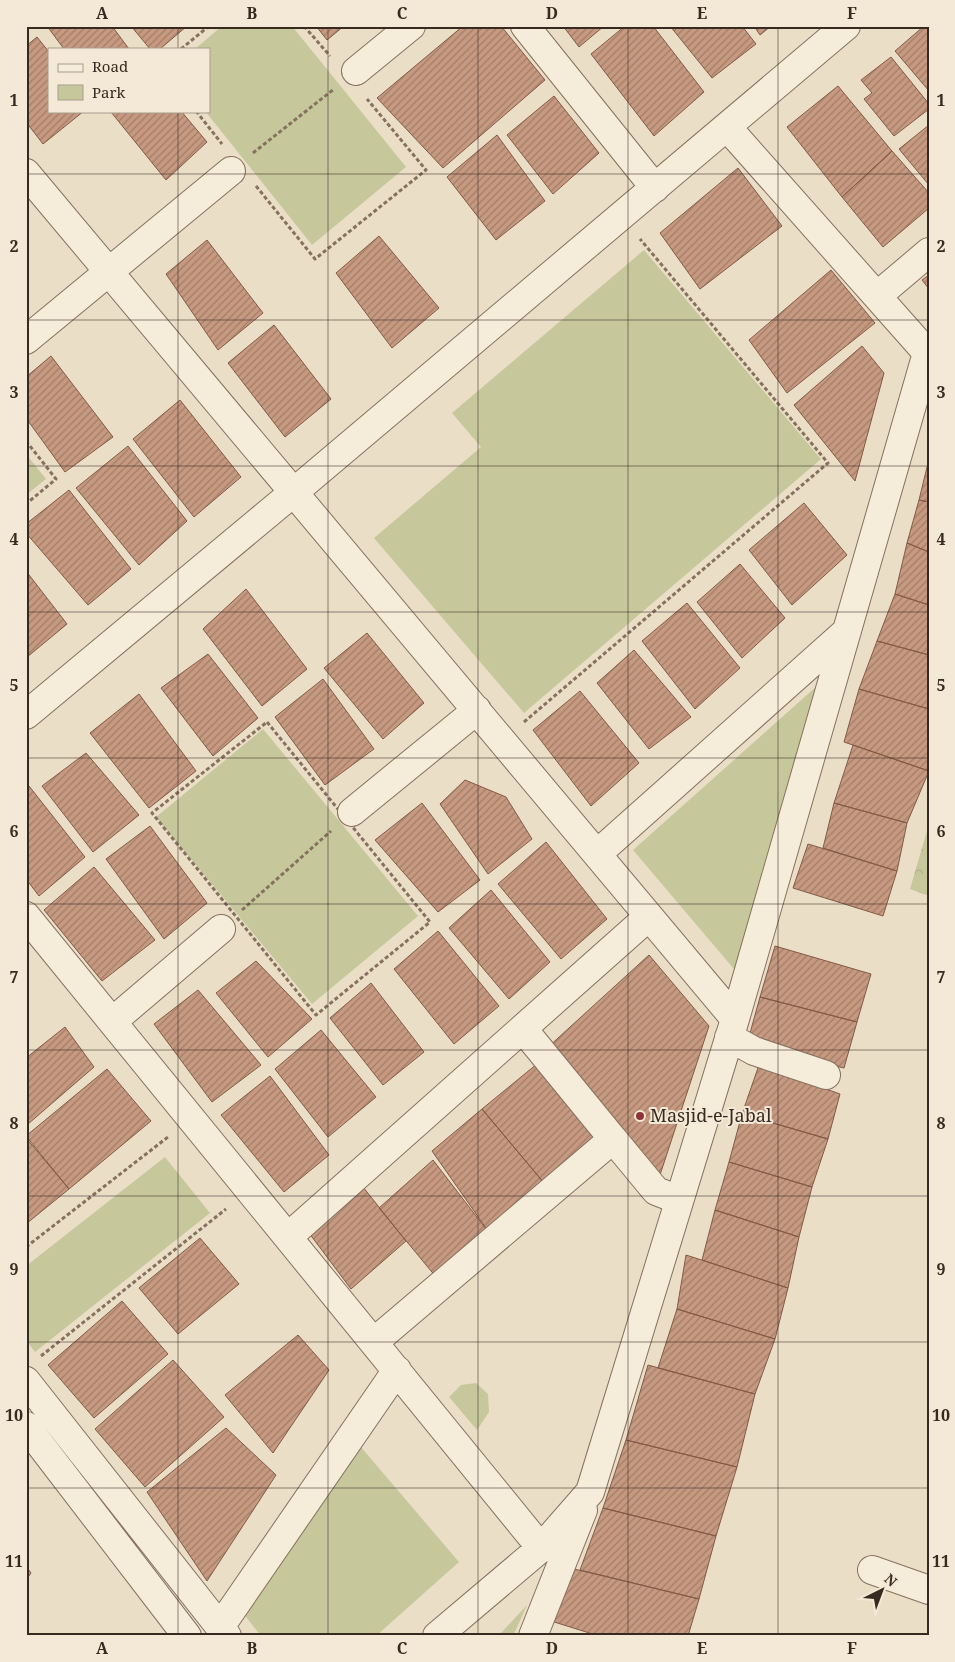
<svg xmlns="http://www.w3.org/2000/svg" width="955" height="1662" font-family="'Noto Serif',serif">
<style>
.forest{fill:url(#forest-crowns)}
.park{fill:#c6c89c}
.building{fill:url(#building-hatch);stroke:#825a46}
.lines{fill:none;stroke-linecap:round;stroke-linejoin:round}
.minor-casing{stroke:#85715e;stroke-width:30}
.path{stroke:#85715e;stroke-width:3;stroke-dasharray:4 2.5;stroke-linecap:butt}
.minor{stroke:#f6ecda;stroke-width:28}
.grid{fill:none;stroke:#372a20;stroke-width:1;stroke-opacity:0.55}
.poi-dot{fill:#8f3339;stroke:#f3e9d6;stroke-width:2}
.labels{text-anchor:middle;stroke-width:4;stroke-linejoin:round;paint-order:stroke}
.poi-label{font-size:18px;fill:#372a20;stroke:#f3e9d6;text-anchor:start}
.neatline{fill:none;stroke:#372a20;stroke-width:2}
.grid-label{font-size:16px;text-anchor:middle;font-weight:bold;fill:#372a20}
</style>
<defs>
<pattern id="forest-crowns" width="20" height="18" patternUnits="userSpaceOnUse" patternTransform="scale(1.25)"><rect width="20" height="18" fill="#c6c89c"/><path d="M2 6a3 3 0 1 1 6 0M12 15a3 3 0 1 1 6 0" fill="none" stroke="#abac86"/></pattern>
<pattern id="building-hatch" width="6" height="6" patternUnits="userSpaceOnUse" patternTransform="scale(1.25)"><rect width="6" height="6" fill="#c69980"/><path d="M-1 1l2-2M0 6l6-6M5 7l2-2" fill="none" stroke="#a27d68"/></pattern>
</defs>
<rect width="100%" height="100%" fill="#ebdec7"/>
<!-- forest -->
<path class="forest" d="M 929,824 L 929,896 L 910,889 Z"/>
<!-- park -->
<path class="park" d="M 222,26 L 292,26 L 406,167 L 312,245 L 205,111 L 209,111 L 209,49 L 195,49 Z
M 644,250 L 821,459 L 524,713 L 374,538 L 481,447 L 452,413 Z
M 26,454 L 46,479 L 26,495 Z
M 836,669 L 745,982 L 633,850 Z
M 263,729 L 418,916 L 312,1004 L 156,817 Z
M 165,1157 L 210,1213 L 35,1352 L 26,1340 L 26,1266 Z
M 476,1383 L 488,1394 L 489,1412 L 477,1430 L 449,1397 L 461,1385 Z
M 354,1439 L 459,1562 L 376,1636 L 261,1636 L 239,1608 Z
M 527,1605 L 513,1636 L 498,1636 L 502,1632 Z"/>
<!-- building -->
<path class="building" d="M 47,26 L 112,26 L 129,49 L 64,49 Z
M 131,26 L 187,26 L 160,49 L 150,49 Z
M 316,26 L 344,26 L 327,40 Z
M 463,26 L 501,26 L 545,80 L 443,168 L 377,98 Z
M 563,26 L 604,26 L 579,47 Z
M 625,26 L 653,26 L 704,92 L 654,136 L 591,54 Z
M 670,26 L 742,26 L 756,44 L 712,78 Z
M 754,26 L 771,26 L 760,35 Z
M 924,26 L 929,26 L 929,91 L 895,51 Z
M 37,37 L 49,52 L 49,111 L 84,111 L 43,144 L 26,122 L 26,46 Z
M 891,57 L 929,104 L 929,109 L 894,136 L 864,99 L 872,93 L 861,80 Z
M 838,86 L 892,151 L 842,197 L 787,127 Z
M 554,96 L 599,153 L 553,194 L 507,135 Z
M 181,111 L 207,142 L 166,180 L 111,112 Z
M 929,125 L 929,185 L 899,149 Z
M 497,135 L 545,201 L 496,240 L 447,177 Z
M 892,151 L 929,193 L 929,208 L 883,247 L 842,197 Z
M 738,168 L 782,226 L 700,289 L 660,233 Z
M 379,236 L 439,308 L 392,348 L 336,273 Z
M 207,240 L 263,313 L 218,350 L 166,274 Z
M 831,270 L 875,323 L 787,393 L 749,340 Z
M 929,275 L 929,289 L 922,280 Z
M 274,325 L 331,399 L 285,437 L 228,363 Z
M 862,346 L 884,373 L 855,481 L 794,405 Z
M 51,356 L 113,437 L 65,472 L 26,418 L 26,377 Z
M 180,400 L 241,477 L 194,517 L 133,439 Z
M 128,446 L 187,521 L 139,565 L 76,488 Z
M 929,459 L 929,502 L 919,500 Z
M 69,490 L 131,569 L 88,605 L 26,533 L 26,524 Z
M 919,500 L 929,502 L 929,552 L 907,543 Z
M 804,503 L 847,555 L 792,605 L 749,550 Z
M 907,543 L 929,552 L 929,605 L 895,594 Z
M 740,564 L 785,618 L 742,658 L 697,602 Z
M 26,571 L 67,624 L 26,658 Z
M 246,589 L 307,669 L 262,706 L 203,629 Z
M 895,594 L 929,605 L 929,655 L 877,641 Z
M 687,603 L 740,668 L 695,709 L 642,641 Z
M 367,633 L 424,703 L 383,739 L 324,668 Z
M 877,641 L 929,655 L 929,709 L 859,689 Z
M 634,650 L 691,717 L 649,749 L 597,683 Z
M 208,654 L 258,718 L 213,756 L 161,688 Z
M 323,679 L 374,749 L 325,785 L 275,717 Z
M 859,689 L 929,709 L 929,771 L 844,742 Z
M 580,691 L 639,763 L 591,806 L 533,730 Z
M 139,694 L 196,771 L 149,808 L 90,733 Z
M 853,745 L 929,771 L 907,823 L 834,803 Z
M 86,753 L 139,815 L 93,852 L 42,786 Z
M 465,780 L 506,797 L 532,839 L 488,874 L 440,804 Z
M 29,786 L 85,857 L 39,896 L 26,879 L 26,788 Z
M 422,803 L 480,880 L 438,912 L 375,840 Z
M 834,803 L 907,823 L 897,871 L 823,848 Z
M 150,826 L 207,903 L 164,939 L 106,859 Z
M 546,842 L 607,919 L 561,959 L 498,884 Z
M 808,844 L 897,871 L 883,916 L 793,888 Z
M 94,867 L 155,940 L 102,981 L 44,910 Z
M 491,890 L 550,962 L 509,999 L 449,928 Z
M 438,931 L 499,1006 L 454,1044 L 394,969 Z
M 775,946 L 871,974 L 857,1022 L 760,997 Z
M 649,955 L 709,1026 L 657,1184 L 546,1049 Z
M 256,961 L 312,1019 L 268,1057 L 216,993 Z
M 371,983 L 424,1052 L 383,1085 L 330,1018 Z
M 198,990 L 261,1065 L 212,1102 L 154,1024 Z
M 760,997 L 857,1022 L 844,1068 L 747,1044 Z
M 65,1027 L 94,1067 L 28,1124 L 26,1058 Z
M 321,1030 L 376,1097 L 328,1137 L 275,1069 Z
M 543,1059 L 608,1138 L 549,1189 L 482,1109 Z
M 759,1065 L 840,1094 L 828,1139 L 742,1114 Z
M 107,1069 L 151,1121 L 69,1189 L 26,1136 Z
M 270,1076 L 329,1155 L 284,1192 L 221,1115 Z
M 482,1109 L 549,1189 L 493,1238 L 432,1151 Z
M 742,1114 L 828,1139 L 812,1187 L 729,1162 Z
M 26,1138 L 69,1189 L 26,1224 Z
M 433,1160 L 493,1238 L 441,1283 L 379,1208 Z
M 729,1162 L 812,1187 L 799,1237 L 715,1210 Z
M 363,1187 L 406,1241 L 351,1289 L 309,1233 Z
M 715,1210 L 799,1237 L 788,1288 L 702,1260 Z
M 200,1238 L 239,1284 L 178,1334 L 139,1288 Z
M 686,1255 L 788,1288 L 775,1339 L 677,1309 Z
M 122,1301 L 168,1354 L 94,1418 L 48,1365 Z
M 677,1309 L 775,1339 L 755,1394 L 658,1368 Z
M 298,1335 L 329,1370 L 273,1453 L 225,1395 Z
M 173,1360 L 224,1417 L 145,1487 L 95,1429 Z
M 648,1365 L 755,1394 L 737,1467 L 626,1440 Z
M 226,1428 L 276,1475 L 207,1581 L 147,1492 Z
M 626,1440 L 737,1467 L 716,1536 L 603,1508 Z
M 603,1508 L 716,1536 L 699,1599 L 580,1570 Z
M 26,1566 L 31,1573 L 26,1580 Z
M 570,1568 L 699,1599 L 688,1636 L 599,1636 L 551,1621 Z"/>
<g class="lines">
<defs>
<path id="minor" d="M 525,26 L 655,188
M 356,71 L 411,26
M 727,127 L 929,355
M 26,173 L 735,1019
M 877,296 L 929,252
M 26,340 L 231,171
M 26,715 L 294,492 L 846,26
M 352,812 L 477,710
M 597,854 L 847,631
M 26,916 L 541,1548
M 113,1021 L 221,929
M 729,1037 L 754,1051 L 826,1075
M 613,1139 L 656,1191 L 679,1200
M 288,1237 L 647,918
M 374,1342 L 613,1139 L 523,1029
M 26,1381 L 227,1636
M 26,1426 L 187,1636
M 872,1570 L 929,1590
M 220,1627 L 397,1370
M 437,1636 L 541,1548 L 590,1492 L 735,1019 L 927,353
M 533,1636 L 583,1510"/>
</defs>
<!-- minor casing -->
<use href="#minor" class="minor-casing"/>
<!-- path -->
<path class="path" d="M 304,26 L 330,56
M 181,49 L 209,26
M 196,111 L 222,144
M 253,153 L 334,89
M 256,186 L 315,259 L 426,170 L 367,99
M 26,441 L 56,479 L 26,504
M 267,722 L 430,922 L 316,1015 L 152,813 Z
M 524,722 L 828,463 L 640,239
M 242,910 L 331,831
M 26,1247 L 168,1137
M 41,1356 L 226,1209"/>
<!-- minor -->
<use href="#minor" class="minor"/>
</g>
<!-- grid -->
<path class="grid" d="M 178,26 L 178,49M 328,26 L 328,1636M 478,26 L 478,1636M 628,26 L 628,1636M 778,26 L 778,1636M 178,111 L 178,1636M 26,174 L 929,174M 26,320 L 929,320M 26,466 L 929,466M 26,612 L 929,612M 26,758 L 929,758M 26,904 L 929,904M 26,1050 L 929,1050M 26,1196 L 929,1196M 26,1342 L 929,1342M 26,1488 L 929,1488"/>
<!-- markers -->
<circle class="poi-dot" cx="640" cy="1116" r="5"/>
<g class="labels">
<!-- poi labels -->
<g class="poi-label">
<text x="650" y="1122">Masjid-e-Jabal</text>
</g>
</g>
<!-- border -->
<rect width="955" height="1662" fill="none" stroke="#f3e9d6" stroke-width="55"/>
<!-- legend -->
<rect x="48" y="48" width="162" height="65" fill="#f3e9d6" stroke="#a89d8d"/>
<rect x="58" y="64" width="25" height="8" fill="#f6ecda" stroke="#a89d8d"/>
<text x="92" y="72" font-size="15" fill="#372a20">Road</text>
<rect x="58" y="85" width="25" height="15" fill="#c6c89c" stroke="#a89d8d"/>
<text x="92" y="98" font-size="15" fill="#372a20">Park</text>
<!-- north arrow -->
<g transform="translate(882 1590) rotate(42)" stroke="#f3e9d6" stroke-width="4" paint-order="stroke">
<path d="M0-4L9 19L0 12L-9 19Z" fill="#372a20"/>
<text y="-8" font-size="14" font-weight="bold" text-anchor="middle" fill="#372a20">N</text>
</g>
<rect x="28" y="28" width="900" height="1606" class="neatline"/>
<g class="grid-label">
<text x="102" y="19">A</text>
<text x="252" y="19">B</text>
<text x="402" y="19">C</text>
<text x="552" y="19">D</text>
<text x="702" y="19">E</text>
<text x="852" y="19">F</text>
<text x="14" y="106">1</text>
<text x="941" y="106">1</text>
<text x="14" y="252">2</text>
<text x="941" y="252">2</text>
<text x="14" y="398">3</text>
<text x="941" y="398">3</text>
<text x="14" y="545">4</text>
<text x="941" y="545">4</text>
<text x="14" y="691">5</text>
<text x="941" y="691">5</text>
<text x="14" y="837">6</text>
<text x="941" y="837">6</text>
<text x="14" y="983">7</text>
<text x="941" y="983">7</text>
<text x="14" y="1129">8</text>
<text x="941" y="1129">8</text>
<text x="14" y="1275">9</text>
<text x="941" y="1275">9</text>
<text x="14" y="1421">10</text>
<text x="941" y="1421">10</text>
<text x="14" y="1567">11</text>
<text x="941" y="1567">11</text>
<text x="102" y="1654">A</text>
<text x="252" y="1654">B</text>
<text x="402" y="1654">C</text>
<text x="552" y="1654">D</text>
<text x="702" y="1654">E</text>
<text x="852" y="1654">F</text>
</g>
</svg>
